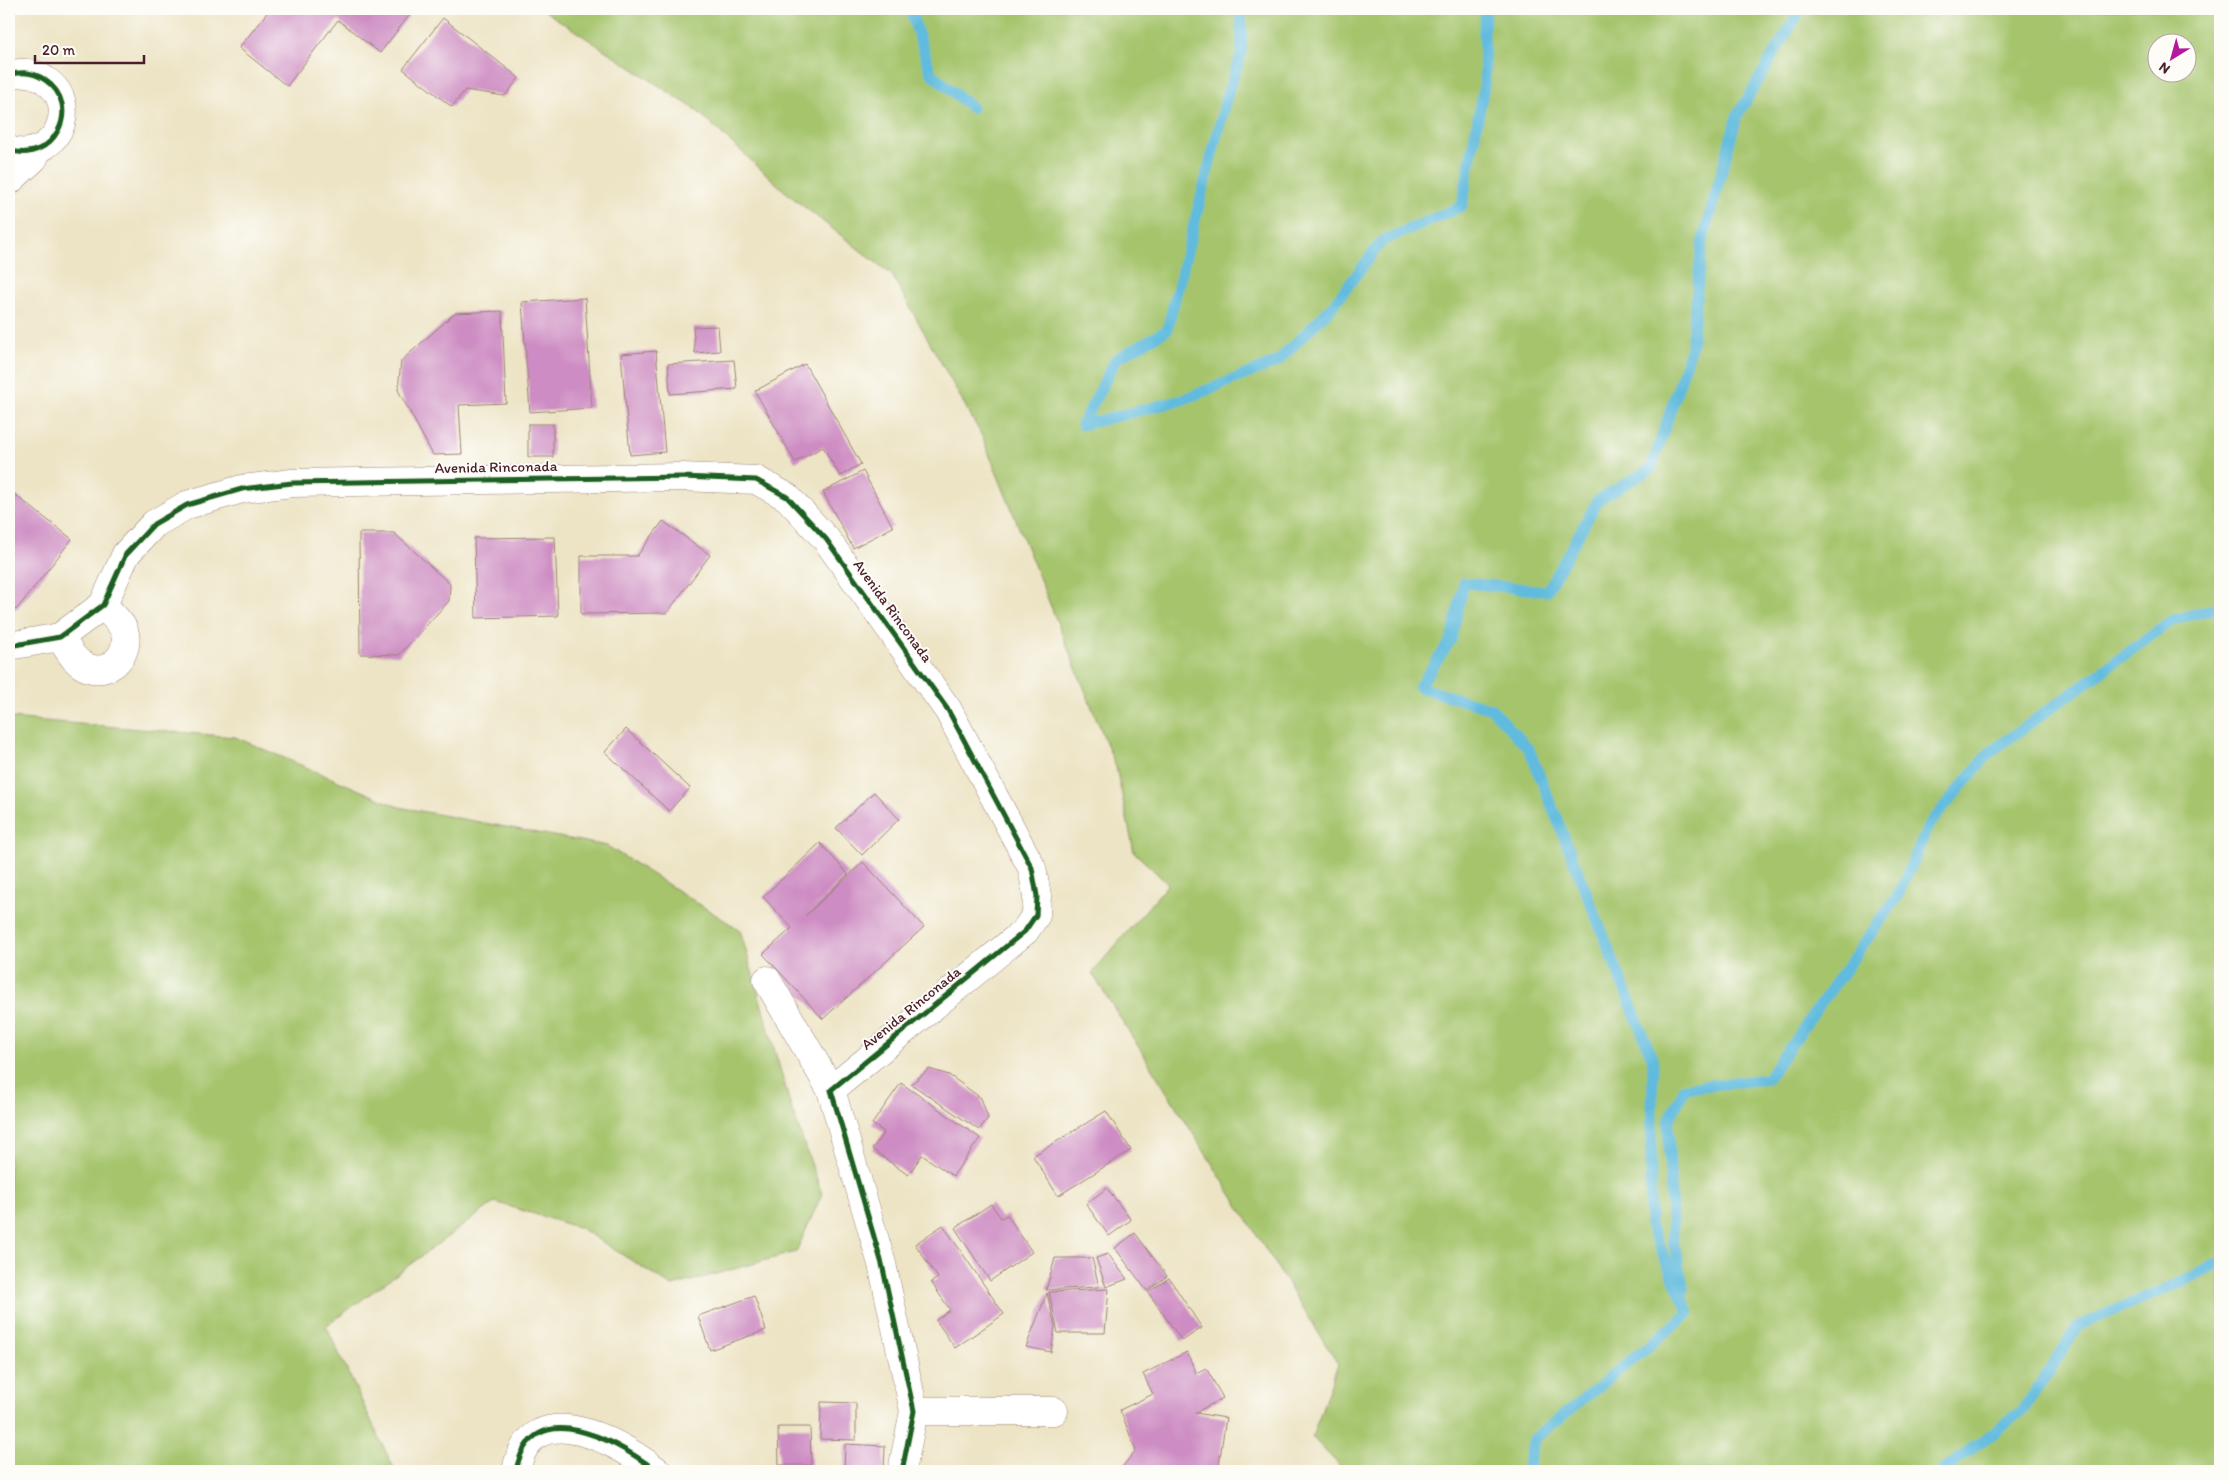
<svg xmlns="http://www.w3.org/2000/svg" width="2229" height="1480" font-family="Itim,sans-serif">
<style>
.green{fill:#a5c46c;stroke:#78724c;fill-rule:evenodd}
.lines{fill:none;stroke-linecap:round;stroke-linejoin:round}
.stream{stroke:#60bbde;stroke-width:11}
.building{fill:#cd8cc3}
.minor-casing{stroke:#9c8278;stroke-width:29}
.minor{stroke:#fff;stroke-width:28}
.cycleway-casing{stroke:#fdfcf7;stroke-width:8}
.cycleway{stroke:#1b5e20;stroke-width:5}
.labels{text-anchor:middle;stroke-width:4;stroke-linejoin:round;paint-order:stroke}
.street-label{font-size:15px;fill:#4a1f2b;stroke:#fdfcf7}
</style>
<rect width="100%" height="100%" fill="#fdfcf7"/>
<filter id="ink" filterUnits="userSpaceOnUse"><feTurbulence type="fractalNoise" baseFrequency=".02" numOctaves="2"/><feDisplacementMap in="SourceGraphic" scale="10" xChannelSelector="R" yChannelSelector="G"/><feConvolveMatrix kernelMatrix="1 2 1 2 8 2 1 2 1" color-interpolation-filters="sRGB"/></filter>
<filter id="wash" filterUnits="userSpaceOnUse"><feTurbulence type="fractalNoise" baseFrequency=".0096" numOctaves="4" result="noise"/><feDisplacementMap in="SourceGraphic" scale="20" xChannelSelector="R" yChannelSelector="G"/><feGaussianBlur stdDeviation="1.12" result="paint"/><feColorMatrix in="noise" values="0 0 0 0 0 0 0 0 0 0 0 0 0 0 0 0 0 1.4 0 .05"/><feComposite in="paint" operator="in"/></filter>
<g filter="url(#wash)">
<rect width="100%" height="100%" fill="#ede4c5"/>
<!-- green -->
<path class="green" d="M 542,9 L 2220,9 L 2220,1471 L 1345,1471 L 1312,1437 L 1338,1364 L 1092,973 L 1168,884 L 1134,852 L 1116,767 L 981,434 L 892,275 L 789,195 L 696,110 ZM 2156,42 L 2186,42 L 2186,72 L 2156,72 Z
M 9,718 L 235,737 L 399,807 L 607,846 L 740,930 L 791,1107 L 822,1194 L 796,1252 L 672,1286 L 580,1228 L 495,1202 L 326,1326 L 395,1471 L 9,1471 Z"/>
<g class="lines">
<!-- stream -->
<path class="stream" d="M 910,9 L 931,73 L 972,108
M 1082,425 L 1182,400 L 1277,362 L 1332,307 L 1382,241 L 1462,206 L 1485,80 L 1484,26 L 1486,9
M 1082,425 L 1116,359 L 1167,330 L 1228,92 L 1242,52 L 1241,9
M 1684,1289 L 1673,1240 L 1668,1122 L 1685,1088 L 1767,1079 L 1897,897 L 1929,825 L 1989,753 L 2173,620 L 2220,607
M 1527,1471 L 1534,1439 L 1689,1313 L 1650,1225 L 1653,1060 L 1529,749 L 1492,709 L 1419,687 L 1451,640 L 1464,583 L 1547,591 L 1598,500 L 1651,469 L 1691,349 L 1702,244 L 1737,116 L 1801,9
M 1942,1471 L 2023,1410 L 2078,1326 L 2195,1276 L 2220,1262"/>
</g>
<g id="blocks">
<!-- building -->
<path class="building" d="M 270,9 L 406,9 L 411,13 L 380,53 L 338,20 L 287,86 L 239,48 Z
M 443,18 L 519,78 L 505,96 L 465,90 L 452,107 L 403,69 Z
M 585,298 L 592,408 L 530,412 L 522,302 Z
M 502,311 L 506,403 L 459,405 L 462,454 L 433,455 L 398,390 L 401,361 L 455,313 Z
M 718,326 L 720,351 L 695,353 L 693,327 Z
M 656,351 L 665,452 L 630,455 L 621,354 Z
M 734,360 L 737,389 L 670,394 L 668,364 Z
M 805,364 L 861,464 L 840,476 L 823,447 L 795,462 L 755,391 Z
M 528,424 L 553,424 L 553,457 L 528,457 Z
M 863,471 L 893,527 L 853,548 L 823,492 Z
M 9,490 L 72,539 L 17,609 L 9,611 Z
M 663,521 L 710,555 L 667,613 L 581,614 L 581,556 L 637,556 Z
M 359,533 L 394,533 L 450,584 L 449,601 L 399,655 L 360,654 Z
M 555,537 L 558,616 L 476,618 L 474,538 Z
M 626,729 L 690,788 L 669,811 L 605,752 Z
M 874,792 L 899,819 L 862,855 L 836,828 Z
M 820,843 L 848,874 L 805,916 L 863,862 L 924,927 L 823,1019 L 763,954 L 792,928 L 763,897 Z
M 929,1069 L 949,1075 L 981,1098 L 988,1118 L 979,1130 L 911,1084 Z
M 901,1083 L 980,1138 L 953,1176 L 922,1155 L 908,1175 L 872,1149 L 884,1132 L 872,1124 Z
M 1106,1111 L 1131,1150 L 1058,1196 L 1033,1156 Z
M 1107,1188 L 1131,1220 L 1109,1236 L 1086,1204 Z
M 991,1204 L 1001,1218 L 1007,1215 L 1032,1252 L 990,1281 L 955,1228 Z
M 943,1225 L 1004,1314 L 955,1348 L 936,1320 L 950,1310 L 931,1282 L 938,1278 L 915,1244 Z
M 1135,1233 L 1167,1276 L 1147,1291 L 1115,1248 Z
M 1108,1254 L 1127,1279 L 1106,1287 L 1096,1258 Z
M 1055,1258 L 1092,1258 L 1099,1287 L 1046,1290 Z
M 1169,1278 L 1202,1328 L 1182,1341 L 1148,1292 Z
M 1109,1289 L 1105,1333 L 1058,1333 L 1049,1292 Z
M 1047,1293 L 1055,1326 L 1051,1352 L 1026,1347 Z
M 754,1296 L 766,1330 L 710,1350 L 698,1316 Z
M 1187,1352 L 1196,1373 L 1206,1368 L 1223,1398 L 1195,1413 L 1226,1418 L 1218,1471 L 1119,1471 L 1136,1450 L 1120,1410 L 1153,1394 L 1143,1374 Z
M 821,1402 L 856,1403 L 856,1440 L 820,1439 Z
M 778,1427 L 810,1427 L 811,1465 L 779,1465 Z
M 845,1444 L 885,1446 L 884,1471 L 844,1471 Z"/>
</g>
</g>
<g filter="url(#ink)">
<use href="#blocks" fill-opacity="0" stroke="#9c8278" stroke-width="1"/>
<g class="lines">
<defs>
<path id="minor" d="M 9,75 C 22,71 34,72 45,80 C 84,106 53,165 9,150
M 9,181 L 34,158 L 37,150
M 60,637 C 68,649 75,664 89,668 C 112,676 133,650 123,628 C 118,619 109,612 103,605
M 9,646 L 60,637 L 103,605 L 126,554 L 154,524 L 187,505 L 242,489 L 292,483 L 682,477 L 756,480 L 787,497 L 826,539 L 948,710 L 1032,868 L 1037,896 L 1036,915 L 1025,931 L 831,1090 L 882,1264 L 914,1411 L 902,1471
M 767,980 L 831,1090
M 914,1411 L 1054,1411
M 516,1471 C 531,1392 618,1442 657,1471"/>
</defs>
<!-- minor casing -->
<use href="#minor" class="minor-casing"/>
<!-- minor -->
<use href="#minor" class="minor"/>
<defs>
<path id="cycleway" d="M 9,75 C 22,71 34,72 45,80 C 84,106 53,165 9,150
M 9,646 L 60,637 L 103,605 L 126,554 L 154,524 L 187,505 L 242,489 L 292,483 L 682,477 L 756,480 L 787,497 L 826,539 L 948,710 L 1032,868 L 1037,896 L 1036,915 L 1025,931 L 831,1090 L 882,1264 L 914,1411 L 902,1471
M 516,1471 C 531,1392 618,1442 657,1471"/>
</defs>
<!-- cycleway casing -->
<use href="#cycleway" class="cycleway-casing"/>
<!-- cycleway -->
<use href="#cycleway" class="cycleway"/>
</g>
</g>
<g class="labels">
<!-- street labels -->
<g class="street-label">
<text transform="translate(496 467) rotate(-1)" y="5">Avenida Rinconada</text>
<text transform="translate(893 611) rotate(54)" y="5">Avenida Rinconada</text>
<text transform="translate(911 1008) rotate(-39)" y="5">Avenida Rinconada</text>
</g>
</g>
<!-- margin -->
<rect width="2229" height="1480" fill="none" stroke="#fdfcf7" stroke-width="30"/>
<!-- north arrow -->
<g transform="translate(2172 58) rotate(217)"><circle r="24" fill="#fdfcf7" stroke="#b5a4a5"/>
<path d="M0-4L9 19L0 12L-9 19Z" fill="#b5179e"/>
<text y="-8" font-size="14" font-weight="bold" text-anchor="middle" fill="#4a1f2b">N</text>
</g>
<!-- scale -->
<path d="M35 55v8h109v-8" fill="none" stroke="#4a1f2b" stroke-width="2.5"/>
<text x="42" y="55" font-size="15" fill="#4a1f2b" stroke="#fdfcf7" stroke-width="4" paint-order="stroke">20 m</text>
</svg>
